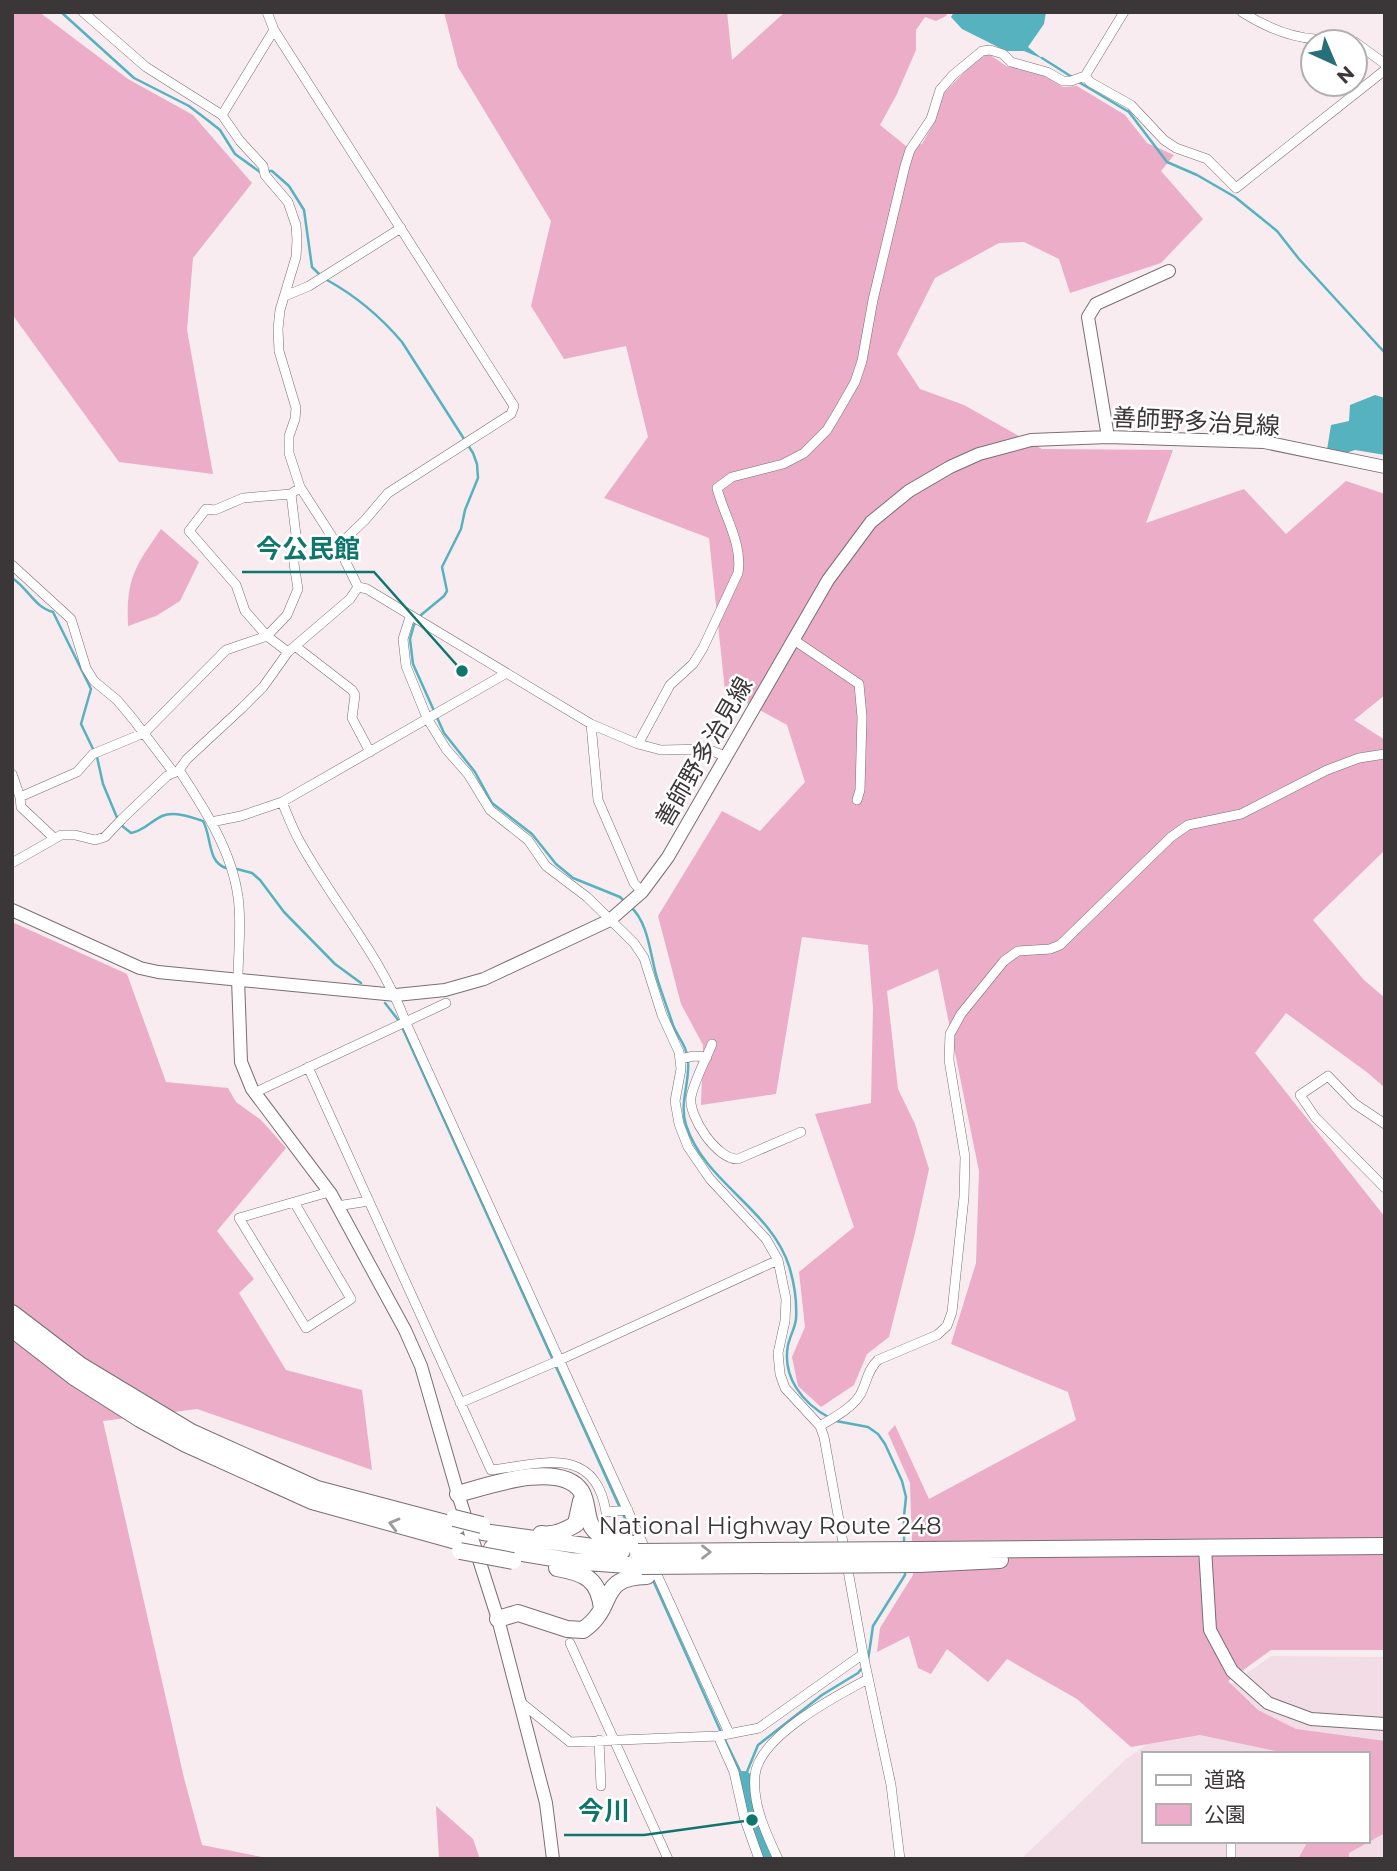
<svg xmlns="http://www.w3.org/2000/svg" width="1397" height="1871" font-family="Montserrat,'Noto Sans JP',sans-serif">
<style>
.built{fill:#f2dde6;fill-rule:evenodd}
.green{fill:#ebadc8}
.water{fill:#56b2bf}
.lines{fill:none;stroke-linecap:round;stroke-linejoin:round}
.stream{stroke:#56b2bf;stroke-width:2.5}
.river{stroke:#56b2bf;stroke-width:16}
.street-casing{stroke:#7a6f73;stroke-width:10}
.secondary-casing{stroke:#7a6f73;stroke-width:14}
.highway-casing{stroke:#7a6f73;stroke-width:18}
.street{stroke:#fff;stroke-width:9}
.secondary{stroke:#fff;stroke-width:12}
.highway{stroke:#fff;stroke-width:16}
.highway-bridge-casing{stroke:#7a6f73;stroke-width:18;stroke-linecap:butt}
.highway-bridge{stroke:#fff;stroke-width:16}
.oneway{stroke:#9d9a9c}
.labels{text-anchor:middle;stroke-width:5;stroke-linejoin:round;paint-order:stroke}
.street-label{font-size:24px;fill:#3b3638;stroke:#fff}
.leader{fill:none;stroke:#0f766e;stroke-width:2.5}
.callout-dot{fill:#0f766e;stroke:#fff;stroke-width:2.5}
.callout-label{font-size:26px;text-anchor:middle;font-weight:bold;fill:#0f766e;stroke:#fff;stroke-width:5;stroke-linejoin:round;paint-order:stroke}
</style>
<rect width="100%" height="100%" fill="#f8ecf1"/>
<!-- built -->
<path class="built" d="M 1271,1656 L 1385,1657 L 1385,1859 L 1021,1859 L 1125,1760 ZM 1143,1754 L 1367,1754 L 1367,1841 L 1143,1841 Z"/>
<!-- green -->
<path class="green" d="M 12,12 L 39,12 L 128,79 L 193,115 L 252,183 L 193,258 L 187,330 L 213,474 L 119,462 L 12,314 Z
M 444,12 L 727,12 L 732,60 L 785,12 L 948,12 L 946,16 L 936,21 L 925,17 L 916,30 L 916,50 L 896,96 L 880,125 L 906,146 L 922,144 L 936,119 L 943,94 L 976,60 L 989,54 L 1006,66 L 1045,76 L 1063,87 L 1077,86 L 1125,115 L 1147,143 L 1174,155 L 1161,171 L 1203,219 L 1161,263 L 1070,293 L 1059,259 L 1024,242 L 999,243 L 935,278 L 897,354 L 920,389 L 964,405 L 1042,449 L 1173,450 L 1146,523 L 1244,489 L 1286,534 L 1346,481 L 1385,494 L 1385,695 L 1354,720 L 1385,740 L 1385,850 L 1313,920 L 1364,980 L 1385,998 L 1385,1088 L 1368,1073 L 1286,1013 L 1255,1053 L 1385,1217 L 1385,1650 L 1271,1650 L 1228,1681 L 1258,1710 L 1296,1729 L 1385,1741 L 1385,1833 L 1349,1853 L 1349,1859 L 1298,1859 L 1308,1841 L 1367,1841 L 1367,1754 L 1290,1754 L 1200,1735 L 1131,1747 L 1077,1699 L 1007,1659 L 988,1682 L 947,1649 L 931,1674 L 918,1668 L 909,1636 L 877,1652 L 880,1628 L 913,1575 L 910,1483 L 888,1433 L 895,1425 L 929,1499 L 1076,1420 L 1068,1392 L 951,1344 L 976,1263 L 979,1171 L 938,969 L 887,991 L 898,1089 L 915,1124 L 929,1169 L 915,1233 L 889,1337 L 867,1354 L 854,1385 L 821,1407 L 798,1386 L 792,1357 L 805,1327 L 799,1272 L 854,1227 L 815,1114 L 871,1103 L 873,1008 L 868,945 L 802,937 L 776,1094 L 701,1105 L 703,1045 L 681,1004 L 658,916 L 722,811 L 760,831 L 805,782 L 787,725 L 725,691 L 709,538 L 604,498 L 648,437 L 626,346 L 564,359 L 531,306 L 551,221 L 458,67 Z
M 161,529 L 199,562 L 180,601 L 156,616 L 128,626 C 126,578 135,567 161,529 Z
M 12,922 L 127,974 L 166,1082 L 228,1088 L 236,1102 L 261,1120 L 286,1148 L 217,1231 L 254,1279 L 239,1293 L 286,1370 L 362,1390 L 372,1470 L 197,1409 L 103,1421 L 184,1778 L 202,1845 L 272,1859 L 12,1859 Z
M 436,1806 L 473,1839 L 480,1859 L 439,1859 Z"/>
<!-- water -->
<path class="water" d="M 954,12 L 1046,12 L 1044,24 L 1028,47 L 1043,59 L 1024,51 L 1006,51 L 962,29 L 951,17 Z
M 1375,395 L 1385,398 L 1385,455 L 1355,450 L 1343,454 L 1327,450 L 1331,425 L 1349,421 L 1350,405 Z"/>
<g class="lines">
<!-- stream -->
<path class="stream" d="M 61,12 L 134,78 L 189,106 L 210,122 L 220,130 L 235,154 L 260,172
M 1042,58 L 1072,77
M 1077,81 L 1129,112 L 1167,162 L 1197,175 L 1235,197 L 1277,231 L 1299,259 L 1385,353
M 267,171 L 272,171 L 289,186 L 304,210 L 312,267 L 321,276
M 327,280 C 356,296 380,316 402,342 L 473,453 L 477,464 L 478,478 L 465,510 L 461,529 L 442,567 L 447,591 L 444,596 L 421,615 L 414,625 L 410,639 L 413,664 L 444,733 L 475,772 L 492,803 L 532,834 L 556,864 L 573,878 L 620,897 L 625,902
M 12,578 C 28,588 34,607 53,612 L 91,689 L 81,724 L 94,751
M 97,757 L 103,784 L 118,820
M 121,825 L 131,833 C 144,831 151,821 162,816 C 174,811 191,817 203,821 C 212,837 207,862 226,868
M 237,869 L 252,873 L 260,880 L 284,912 L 335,964 L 361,983
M 630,906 C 649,923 650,955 657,978 C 662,994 668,1010 673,1025 C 677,1036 685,1043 687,1055
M 385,1003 L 399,1021
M 402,1027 L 620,1508
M 688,1061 C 690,1083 679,1103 686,1125 C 704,1182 771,1209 789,1266 C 794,1282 797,1303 796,1319 C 795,1328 790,1336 788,1345 C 782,1377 802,1403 830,1418
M 836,1421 L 868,1427 L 878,1434 L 885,1444 L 902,1481 L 906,1497 L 904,1516 L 904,1543
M 623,1514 L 633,1537
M 652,1578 L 721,1732
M 868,1660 L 873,1626 L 905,1575 L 905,1571
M 724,1738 L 744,1779
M 744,1779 L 758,1745 L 822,1695 L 858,1673 L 862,1668"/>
<!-- river -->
<path class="river" d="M 744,1779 L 747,1804 L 766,1859"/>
<defs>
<path id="street" d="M 83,12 L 146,67 L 222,115 L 240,141 L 263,166 L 265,175 L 288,202 L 296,225 L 297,240 L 296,257 L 280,310 L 278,329 L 279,351 L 296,408 L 295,419 L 289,436 L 289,453 L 300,487 L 338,546 L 358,587
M 267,12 L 274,30 L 514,406 L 511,414 L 388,493 L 365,520 L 338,546
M 1242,12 C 1264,26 1288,37 1315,39 C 1329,39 1341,37 1354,42
M 1355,42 L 1385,64
M 1085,76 L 1090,82 L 1131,105 L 1164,140 L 1176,148 L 1207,159 L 1236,188 L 1385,70
M 222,115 L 274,30
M 285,296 L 309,286 L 401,228
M 12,565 L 71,619 L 86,668 L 94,681 L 117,700 L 133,719 L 174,773
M 358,587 L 367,589 L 591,724 L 638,744 L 661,750 L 707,749 L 725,756
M 410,617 L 403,639 L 406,666 L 427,718 L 446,749 L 468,774 L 490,810 L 528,840 L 546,866 L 587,897 L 634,943 L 644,958 L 662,1015 L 679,1052 L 681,1069 L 675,1101 L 679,1124 L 688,1147 L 710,1179 L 766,1239 L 778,1260 L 786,1299 L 785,1321 L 778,1353 L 780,1374 L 785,1388 L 820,1426 L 824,1437 L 863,1654 L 891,1785 L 900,1859
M 794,640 L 859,684 L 862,717 L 860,790 L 857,800
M 295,646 L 352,690 L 355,695 L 352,718 L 370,752
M 288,652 L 267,636 L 245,611 L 236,585 L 189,531 L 206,509 L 215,510 L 243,498 L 291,494 L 295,491
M 591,724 L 598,800 L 634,883 L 642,892
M 638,744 L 670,685 L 693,664 L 703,648 L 738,573 C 743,544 724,516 717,488 L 732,477 L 783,464 L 804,453 L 827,430 L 839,410 L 855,382 L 862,361 L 873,300 L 905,166 L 910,150 L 931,119 L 940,90 L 953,75 L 982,51 L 990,50 L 1003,54 L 1011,62 L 1047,72 L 1063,81 L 1071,81 L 1085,76 L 1124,12
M 179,770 C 204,808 232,851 238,897 C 242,923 238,952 238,979
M 12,774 L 20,797
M 282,802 C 288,816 293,830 300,842 C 334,904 381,956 406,1023 L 729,1733
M 211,822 L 241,816 L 282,802 L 505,674
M 54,838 L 21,807 L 20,797 L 77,772 L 93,754 L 144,733 L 226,650 L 267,636 L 287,615 L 298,589 L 294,564 L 296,535 L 291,494
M 12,863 L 61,835 L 75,835 L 95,840 L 105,837 L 122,819 L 167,776 L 179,770 L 187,759 L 242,708 L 263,687 L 288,652 L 350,599 L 358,587
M 712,1044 C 706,1059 694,1081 691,1097 C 688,1116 717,1160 738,1159 L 801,1132
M 680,1059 L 694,1056 L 707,1057
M 308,1067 L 491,1470 C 541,1464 595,1444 606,1512 L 628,1510
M 254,1093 L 446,1003
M 1385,1124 L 1355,1104 L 1328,1076 L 1300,1095 L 1315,1117 L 1385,1188
M 294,1202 L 351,1299 L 306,1328 L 239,1218 L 329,1192
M 337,1206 L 369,1201
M 460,1403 L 560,1360 L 778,1260
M 820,1426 C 833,1418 852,1408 860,1395 C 867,1383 867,1370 878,1360 L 937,1335 L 947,1326 L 952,1312 L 964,1197 L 965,1157 L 949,1060 L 950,1034 L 961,1014 L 1004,961 L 1018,951 L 1050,949 L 1060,945 L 1171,837 L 1188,825 L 1241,814 L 1327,770 L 1359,758 L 1385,754
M 570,1643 L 668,1859
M 519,1701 L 570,1742 L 718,1736 L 759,1728 L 863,1654
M 718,1736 L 734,1772 L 744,1817 L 759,1859
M 599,1740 L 601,1786
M 778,1859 C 766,1833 752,1804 755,1775 C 759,1736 836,1696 868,1679
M 1231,1859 L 1231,1841"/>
<path id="secondary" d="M 1108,437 L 1088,317 L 1096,304 L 1169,271
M 12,910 L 140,968 L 158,972 L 396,995 L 445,990 L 484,979 L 610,920 L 642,892 L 668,857 L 828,580 L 871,522 L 909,491 L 950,467 L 979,454 L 1031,440 L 1108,437 L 1264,442 L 1385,467
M 238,979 L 241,1062 L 252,1089 L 331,1194 L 405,1330 L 421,1366 L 458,1494 L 498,1619 L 546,1803 L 553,1859
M 1205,1548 L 1210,1630 L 1232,1671 L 1268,1703 L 1311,1719 L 1385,1724"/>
<path id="highway" d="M 12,1313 L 80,1365 L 191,1432 L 317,1489 L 457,1526
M 12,1329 L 74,1377 L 140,1419 L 186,1444 L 312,1501 L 460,1542
M 458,1494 C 487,1486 560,1460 581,1491 C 586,1499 586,1507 588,1516 C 592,1539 615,1542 634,1544
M 483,1532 L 622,1551
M 541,1534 C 554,1536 565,1531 576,1524 L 581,1501
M 492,1548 L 571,1561 L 642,1566
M 918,1550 L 1385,1546
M 919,1564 L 1000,1560
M 557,1568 C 585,1573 599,1579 602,1609
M 498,1619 L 518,1613 L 567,1629 L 583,1630 C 617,1607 596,1577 647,1576"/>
</defs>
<!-- street casing -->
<use href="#street" class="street-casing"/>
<!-- secondary casing -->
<use href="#secondary" class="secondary-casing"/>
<!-- highway casing -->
<use href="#highway" class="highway-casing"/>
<!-- street -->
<use href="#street" class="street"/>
<!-- secondary -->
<use href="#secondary" class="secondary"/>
<!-- highway -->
<use href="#highway" class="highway"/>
<defs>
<path id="highway-bridge" d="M 454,1518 L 482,1525
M 460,1551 L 513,1561
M 638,1552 L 918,1550
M 642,1566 L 919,1564"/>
</defs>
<!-- highway-bridge casing -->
<use href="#highway-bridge" class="highway-bridge-casing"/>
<!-- highway-bridge -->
<use href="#highway-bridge" class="highway-bridge"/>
</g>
<!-- one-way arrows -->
<defs><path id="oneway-chevron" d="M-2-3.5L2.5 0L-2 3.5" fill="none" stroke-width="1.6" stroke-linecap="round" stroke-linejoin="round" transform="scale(1.75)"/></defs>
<g class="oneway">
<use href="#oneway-chevron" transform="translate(394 1524) rotate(-165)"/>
<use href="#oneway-chevron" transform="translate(706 1552)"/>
</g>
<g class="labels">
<!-- street labels -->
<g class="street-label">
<text transform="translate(1196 422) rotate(3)" y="8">善師野多治見線</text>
<text transform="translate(704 752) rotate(-60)" y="8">善師野多治見線</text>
<text x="770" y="1534">National Highway Route 248</text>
</g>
</g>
<!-- callouts -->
<path class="leader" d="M462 671L374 572H242M752 1820L644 1835H564"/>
<g class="callout-dot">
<circle cx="462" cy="671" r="7"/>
<circle cx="752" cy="1820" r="7"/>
</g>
<g class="callout-label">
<text x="308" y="558">今公民館</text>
<text x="604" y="1820">今川</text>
</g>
<!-- border -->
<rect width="1397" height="1871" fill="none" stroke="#3b3638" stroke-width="28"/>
<!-- legend -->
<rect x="1142" y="1752" width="228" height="91" fill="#ffffff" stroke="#b1afaf" stroke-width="2"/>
<rect x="1156" y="1775" width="35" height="10" fill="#ffffff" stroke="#b1afaf" stroke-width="2"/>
<text x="1204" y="1787" font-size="21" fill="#3b3638">道路</text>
<rect x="1156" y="1804" width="35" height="21" fill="#ebadc8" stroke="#b1afaf" stroke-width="2"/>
<text x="1204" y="1822" font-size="21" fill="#3b3638">公園</text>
<!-- north arrow -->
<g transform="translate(1334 63) rotate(136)"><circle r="33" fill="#ffffff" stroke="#b1afaf" stroke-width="2"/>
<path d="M0-5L12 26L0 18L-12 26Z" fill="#27707a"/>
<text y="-10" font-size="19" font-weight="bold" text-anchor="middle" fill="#3b3638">N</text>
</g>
</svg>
